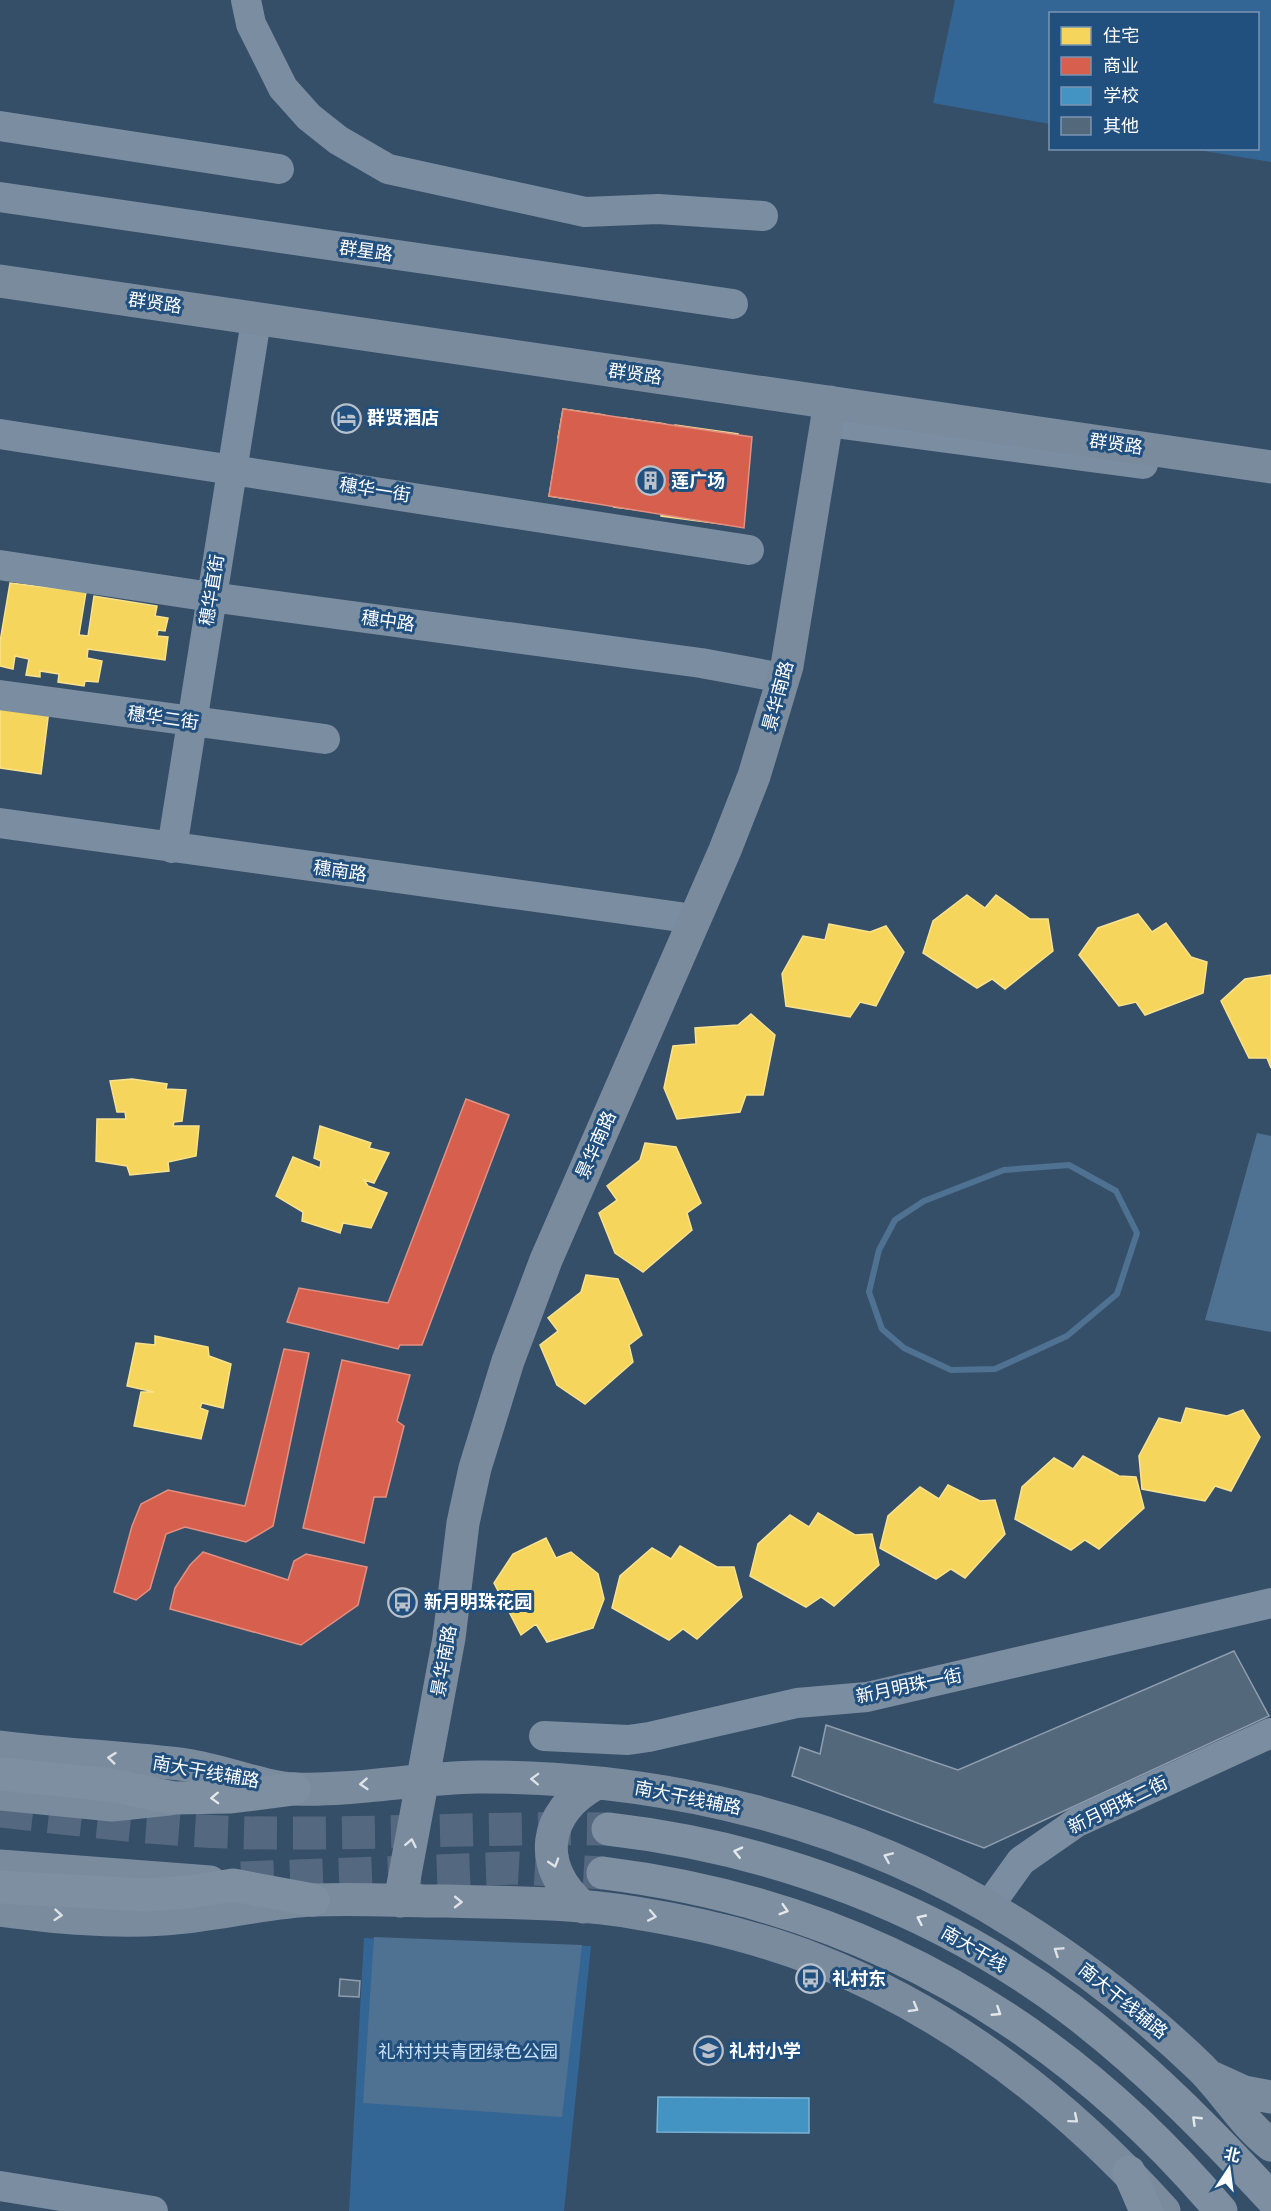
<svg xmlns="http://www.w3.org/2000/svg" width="1271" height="2211" font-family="Manrope,'Noto Sans SC',sans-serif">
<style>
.green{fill:#346695}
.water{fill:#4f7192}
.homes{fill:#f6d55c;stroke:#f9e28d;stroke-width:1.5}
.shops{fill:#d6604d;stroke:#e29082;stroke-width:1.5}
.schools{fill:#4393c3;stroke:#7bb3d5;stroke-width:1.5}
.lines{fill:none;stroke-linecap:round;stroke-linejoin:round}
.stream{stroke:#4f7192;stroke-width:6}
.building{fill:#54687c;stroke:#8f9eae;stroke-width:1.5}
.highway-tunnel{stroke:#546980;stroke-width:33;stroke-dasharray:33 16;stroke-linecap:butt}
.minor{stroke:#7b8da0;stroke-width:30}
.major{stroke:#7a8b9e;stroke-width:33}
.highway{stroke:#7d8fa0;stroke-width:33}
.oneway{stroke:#dee2e7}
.oneway2{stroke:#e5e9ec}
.labels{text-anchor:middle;stroke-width:6;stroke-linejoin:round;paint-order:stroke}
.street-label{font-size:18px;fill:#fff;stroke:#214f7e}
.poi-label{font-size:18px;font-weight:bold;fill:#fff;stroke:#214f7e;text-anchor:start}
.park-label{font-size:18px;fill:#c9e0f5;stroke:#214f7e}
</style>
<rect width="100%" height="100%" fill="#364f69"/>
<!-- green -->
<path class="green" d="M 955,0 L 1271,0 L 1271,162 L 1192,149 L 1258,148 L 1258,14 L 1050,14 L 1050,124 L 933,103 Z
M 364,1938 L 591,1946 L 564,2211 L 349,2211 Z"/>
<!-- water -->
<path class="water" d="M 1257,1133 L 1271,1136 L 1271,1332 L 1205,1320 Z
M 374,1937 L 582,1945 L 562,2117 L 363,2103 Z"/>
<!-- homes -->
<path class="homes" d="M 563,409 L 604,415 L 604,419 L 623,422 L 624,418 L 665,424 L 661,454 L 623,448 L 624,444 L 597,440 L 596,444 L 558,438 Z
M 675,425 L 738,434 L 733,465 L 671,455 Z
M 554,467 L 595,473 L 595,477 L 614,480 L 615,476 L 657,482 L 652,512 L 614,507 L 615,502 L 588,498 L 588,502 L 549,496 Z
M 665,483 L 697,487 L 697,492 L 707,494 L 708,489 L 734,493 L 729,525 L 661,516 Z
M 10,583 L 86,592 L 79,635 L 88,636 L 94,596 L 157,606 L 155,616 L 168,618 L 165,631 L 158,630 L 157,636 L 168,637 L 165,660 L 88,649 L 87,658 L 102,661 L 98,682 L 85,681 L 84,686 L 58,682 L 59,674 L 40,671 L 40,677 L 26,675 L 29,659 L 15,656 L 13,669 L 0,666 L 0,642 Z
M 0,703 L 49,710 L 41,774 L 0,768 Z
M 967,895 L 985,908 L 996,895 L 1030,919 L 1048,919 L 1053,951 L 1005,989 L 992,979 L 977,988 L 923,953 L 933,921 Z
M 1138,914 L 1152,932 L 1166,923 L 1191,957 L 1207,962 L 1203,993 L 1145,1015 L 1136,1002 L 1119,1006 L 1079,955 L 1098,928 Z
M 829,924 L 870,932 L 886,926 L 904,952 L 876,1006 L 860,1002 L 850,1017 L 786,1006 L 782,974 L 803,936 L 825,940 Z
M 1271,975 L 1271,1068 L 1267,1058 L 1249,1058 L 1221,1001 L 1245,979 Z
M 751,1014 L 775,1035 L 763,1095 L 746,1095 L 740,1112 L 677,1119 L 664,1088 L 673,1046 L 696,1044 L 695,1028 L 738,1025 Z
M 132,1079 L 167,1084 L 166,1089 L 186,1090 L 182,1121 L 174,1122 L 173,1126 L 199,1126 L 196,1156 L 168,1162 L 169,1171 L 130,1175 L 127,1166 L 96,1161 L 97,1119 L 126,1119 L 125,1112 L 117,1112 L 110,1081 Z
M 320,1126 L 371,1143 L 369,1148 L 389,1153 L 374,1183 L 364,1180 L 368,1186 L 387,1193 L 371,1228 L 343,1223 L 340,1233 L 302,1221 L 303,1212 L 276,1196 L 293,1157 L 320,1168 L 321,1161 L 314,1158 Z
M 645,1143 L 676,1147 L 701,1203 L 687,1213 L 692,1230 L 643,1272 L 615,1253 L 599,1213 L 617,1200 L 607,1186 L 640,1160 Z
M 586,1275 L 618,1279 L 642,1335 L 629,1345 L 633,1362 L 585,1404 L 557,1385 L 540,1345 L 558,1331 L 548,1318 L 581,1292 Z
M 155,1336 L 208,1347 L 209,1356 L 231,1364 L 223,1408 L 202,1403 L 200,1408 L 208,1411 L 201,1439 L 134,1426 L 141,1392 L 154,1392 L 127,1386 L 136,1343 L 155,1345 Z
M 1186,1408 L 1227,1416 L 1243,1410 L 1260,1437 L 1231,1491 L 1215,1486 L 1205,1501 L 1142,1489 L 1139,1456 L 1159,1418 L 1181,1423 Z
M 1083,1456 L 1119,1476 L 1136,1477 L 1144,1508 L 1099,1549 L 1085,1540 L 1071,1550 L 1015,1519 L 1022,1487 L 1054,1458 L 1073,1469 Z
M 948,1485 L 980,1501 L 995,1500 L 1005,1534 L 965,1578 L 951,1569 L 936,1579 L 880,1548 L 888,1516 L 920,1487 L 939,1499 Z
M 818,1513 L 855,1535 L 872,1534 L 879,1565 L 834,1606 L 821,1597 L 806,1607 L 750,1576 L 758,1544 L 790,1515 L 809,1527 Z
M 546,1538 L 556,1558 L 571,1552 L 598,1574 L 604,1599 L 593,1628 L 547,1642 L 536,1624 L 521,1635 L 494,1583 L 513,1554 Z
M 680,1546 L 717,1567 L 734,1567 L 742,1597 L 697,1639 L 683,1629 L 669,1640 L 612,1608 L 620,1576 L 652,1548 L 671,1559 Z"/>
<!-- shops -->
<path class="shops" d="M 563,409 L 752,437 L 744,528 L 549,496 Z
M 466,1099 L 509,1115 L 422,1345 L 400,1345 L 398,1349 L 287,1322 L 299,1288 L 388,1303 Z
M 284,1349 L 309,1353 L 273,1526 L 246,1542 L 185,1527 L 166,1534 L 150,1589 L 136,1600 L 114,1592 L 132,1526 L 141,1504 L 168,1490 L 245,1506 Z
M 342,1360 L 410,1375 L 397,1421 L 404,1426 L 386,1497 L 374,1497 L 364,1543 L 303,1528 Z
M 203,1552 L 288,1580 L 294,1561 L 306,1554 L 367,1567 L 358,1605 L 301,1645 L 170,1609 L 175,1588 L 190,1565 Z"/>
<!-- schools -->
<path class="schools" d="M 658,2097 L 809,2098 L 809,2133 L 657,2132 Z"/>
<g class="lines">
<!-- stream -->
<path class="stream" d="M 1069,1165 L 1116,1191 L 1137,1233 L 1117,1294 L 1067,1336 L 995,1369 L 951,1370 L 904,1348 L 882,1329 L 869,1292 L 879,1250 L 895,1220 L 924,1201 L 1004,1170 Z"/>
</g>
<!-- building -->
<path class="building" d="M 1234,1651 L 1269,1716 L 984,1848 L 792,1776 L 800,1747 L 820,1754 L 826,1725 L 958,1770 Z
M 340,1979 L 360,1981 L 359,1997 L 339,1996 Z"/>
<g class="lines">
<!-- highway-tunnel -->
<path class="highway-tunnel" d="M 0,1811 C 90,1821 181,1833 272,1833 C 384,1834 496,1827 608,1829
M 241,1878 L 516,1868 L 603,1873"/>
<!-- minor -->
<path class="minor" d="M 246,0 L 251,24 L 283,88 L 309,117 L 338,140 L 388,169 L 585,212 L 658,209 L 763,216
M 0,126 L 279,169
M 0,197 L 733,304
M 827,422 L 1143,464
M 0,434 L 749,550
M 0,565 L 211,597 L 701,663 L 777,677
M 0,695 L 325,739
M 0,823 L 680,917
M 172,848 L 254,333
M 544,1736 L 628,1740 L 649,1737 L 797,1703 L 867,1697 L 1271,1603
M 988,1907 L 1021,1861 L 1077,1822 L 1271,1733
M 0,2186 L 153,2211"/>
<!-- major -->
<path class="major" d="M 0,281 L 1271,467
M 0,1747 C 62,1755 125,1757 187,1765 C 222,1770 263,1788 296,1789 C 354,1791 418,1778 477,1777 C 664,1776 856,1822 1015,1923 C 1082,1965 1144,2013 1201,2068 C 1226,2093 1243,2123 1271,2145
M 0,1794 L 112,1805 L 169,1799
M 0,1866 L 210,1882
M 400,1901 L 449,1638 L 463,1523 L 475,1468 L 508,1361 L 546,1260 L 725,850 L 754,776 L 787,666 L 830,402
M 583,1907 C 535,1867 543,1811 597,1783
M 0,1910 C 53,1917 110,1923 164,1919 C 214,1916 264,1902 314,1900 C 358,1898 403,1901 447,1901 C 510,1903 574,1902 636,1913 C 698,1923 761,1938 819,1961 C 953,2014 1068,2105 1164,2211
M 1211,2077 L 1244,2092 L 1271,2097"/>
<!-- highway -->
<path class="highway" d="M 0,1774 L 111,1785 L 174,1798 L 231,1797 L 294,1789
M 608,1829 C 773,1848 935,1908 1069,2008 C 1143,2064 1208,2130 1271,2198
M 603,1873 C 853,1904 1058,2018 1221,2211
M 0,1887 L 146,1895 L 189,1892 L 233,1885 L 313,1900
M 1129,2172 L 1146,2211"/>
</g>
<!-- one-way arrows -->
<defs><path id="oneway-chevron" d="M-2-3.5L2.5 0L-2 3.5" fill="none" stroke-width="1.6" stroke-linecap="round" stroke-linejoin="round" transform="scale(1.5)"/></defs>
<g class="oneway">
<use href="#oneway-chevron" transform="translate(112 1758) rotate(-174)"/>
<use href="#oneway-chevron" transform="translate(535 1779) rotate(-178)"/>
<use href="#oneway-chevron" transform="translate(364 1784) rotate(176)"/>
<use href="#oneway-chevron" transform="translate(411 1843) rotate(-79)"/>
<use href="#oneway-chevron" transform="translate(888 1857) rotate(-157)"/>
<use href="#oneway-chevron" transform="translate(554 1863) rotate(73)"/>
<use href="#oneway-chevron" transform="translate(458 1902) rotate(1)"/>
<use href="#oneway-chevron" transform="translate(58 1915) rotate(5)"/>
<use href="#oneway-chevron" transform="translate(652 1916) rotate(11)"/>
<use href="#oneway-chevron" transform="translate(1058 1951) rotate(-146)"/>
<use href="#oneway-chevron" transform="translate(914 2008) rotate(30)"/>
<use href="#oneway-chevron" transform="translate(1074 2119) rotate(40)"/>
</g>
<g class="oneway2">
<use href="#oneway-chevron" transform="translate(215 1798) rotate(178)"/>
<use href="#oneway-chevron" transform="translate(738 1852) rotate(-167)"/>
<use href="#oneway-chevron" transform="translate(784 1910) rotate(17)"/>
<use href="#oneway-chevron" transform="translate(921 1919) rotate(-155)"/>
<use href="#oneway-chevron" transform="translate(997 2012) rotate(33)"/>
<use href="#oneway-chevron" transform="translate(1196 2120) rotate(-136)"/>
</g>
<!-- icons -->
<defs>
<symbol id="hotel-ring" viewBox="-11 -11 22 22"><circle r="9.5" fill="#214f7e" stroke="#b9c1ca" stroke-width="1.5"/><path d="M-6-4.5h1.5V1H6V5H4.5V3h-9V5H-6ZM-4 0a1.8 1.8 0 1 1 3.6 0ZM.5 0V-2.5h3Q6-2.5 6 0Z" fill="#b9c1ca"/></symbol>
<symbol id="building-ring" viewBox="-11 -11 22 22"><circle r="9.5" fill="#214f7e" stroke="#b9c1ca" stroke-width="1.5"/><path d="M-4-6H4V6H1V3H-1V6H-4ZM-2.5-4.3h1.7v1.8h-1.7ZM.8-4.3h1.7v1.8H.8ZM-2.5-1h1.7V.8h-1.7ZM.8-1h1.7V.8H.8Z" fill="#b9c1ca"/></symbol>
<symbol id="bus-ring" viewBox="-11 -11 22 22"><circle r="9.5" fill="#214f7e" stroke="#b9c1ca" stroke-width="1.5"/><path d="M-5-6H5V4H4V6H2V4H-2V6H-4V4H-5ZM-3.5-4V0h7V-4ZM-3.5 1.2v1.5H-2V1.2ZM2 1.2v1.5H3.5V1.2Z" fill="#b9c1ca"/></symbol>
<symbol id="school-ring" viewBox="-11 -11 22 22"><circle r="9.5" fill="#214f7e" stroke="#b9c1ca" stroke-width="1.5"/><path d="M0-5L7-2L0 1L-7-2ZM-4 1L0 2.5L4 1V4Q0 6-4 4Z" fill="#b9c1ca"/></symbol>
</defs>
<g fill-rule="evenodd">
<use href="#hotel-ring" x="330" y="402" width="33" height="33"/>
<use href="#building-ring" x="634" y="464" width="33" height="33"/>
<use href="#bus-ring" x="386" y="1586" width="33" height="33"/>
<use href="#bus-ring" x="794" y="1962" width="33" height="33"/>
<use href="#school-ring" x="692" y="2034" width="33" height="33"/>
</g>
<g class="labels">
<!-- street labels -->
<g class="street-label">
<text transform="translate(366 251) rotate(8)" y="6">群星路</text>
<text transform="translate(155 303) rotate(8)" y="6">群贤路</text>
<text transform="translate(635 374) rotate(8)" y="6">群贤路</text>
<text transform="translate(1116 444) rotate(8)" y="6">群贤路</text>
<text transform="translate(375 490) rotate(9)" y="6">穗华一街</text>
<text transform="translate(212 590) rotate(-81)" y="6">穗华直街</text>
<text transform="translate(388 621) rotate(8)" y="6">穗中路</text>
<text transform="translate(778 696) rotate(-75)" y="6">景华南路</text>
<text transform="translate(163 718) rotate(8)" y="6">穗华二街</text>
<text transform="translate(340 871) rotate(8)" y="6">穗南路</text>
<text transform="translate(596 1145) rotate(-66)" y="6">景华南路</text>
<text transform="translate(444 1661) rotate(-80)" y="6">景华南路</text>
<text transform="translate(909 1686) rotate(-12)" y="6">新月明珠一街</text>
<text transform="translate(206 1772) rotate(10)" y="6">南大干线辅路</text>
<text transform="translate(688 1798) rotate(11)" y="6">南大干线辅路</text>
<text transform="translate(1118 1805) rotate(-26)" y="6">新月明珠二街</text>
<text transform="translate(974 1949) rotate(30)" y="6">南大干线</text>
<text transform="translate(1123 2001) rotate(39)" y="6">南大干线辅路</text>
</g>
<!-- poi labels -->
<g class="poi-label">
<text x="367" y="424">群贤酒店</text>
<text x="671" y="487">莲广场</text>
<text x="424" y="1608">新月明珠花园</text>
<text x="832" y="1985">礼村东</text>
<text x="729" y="2057">礼村小学</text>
</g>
<!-- park labels -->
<g class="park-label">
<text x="468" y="2058">礼村村共青团绿色公园</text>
</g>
</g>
<!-- legend -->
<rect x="1049" y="12" width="210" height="138" fill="#214f7e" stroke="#7a95b2" stroke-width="1.5"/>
<rect x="1061" y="27" width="30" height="18" fill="#f6d55c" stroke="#7a95b2" stroke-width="1.5"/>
<text x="1103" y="42" font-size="18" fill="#ffffff">住宅</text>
<rect x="1061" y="57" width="30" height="18" fill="#d6604d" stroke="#7a95b2" stroke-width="1.5"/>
<text x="1103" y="72" font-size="18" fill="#ffffff">商业</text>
<rect x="1061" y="87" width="30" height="18" fill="#4393c3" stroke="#7a95b2" stroke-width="1.5"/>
<text x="1103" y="102" font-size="18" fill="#ffffff">学校</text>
<rect x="1061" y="117" width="30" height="18" fill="#54687c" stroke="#7a95b2" stroke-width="1.5"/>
<text x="1103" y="132" font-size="18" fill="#ffffff">其他</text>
<!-- north arrow -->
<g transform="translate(1229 2169) rotate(13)" stroke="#214f7e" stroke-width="4.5" paint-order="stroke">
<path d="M0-4.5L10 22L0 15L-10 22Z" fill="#ffffff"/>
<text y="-9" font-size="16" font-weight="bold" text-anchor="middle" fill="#ffffff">北</text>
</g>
</svg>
